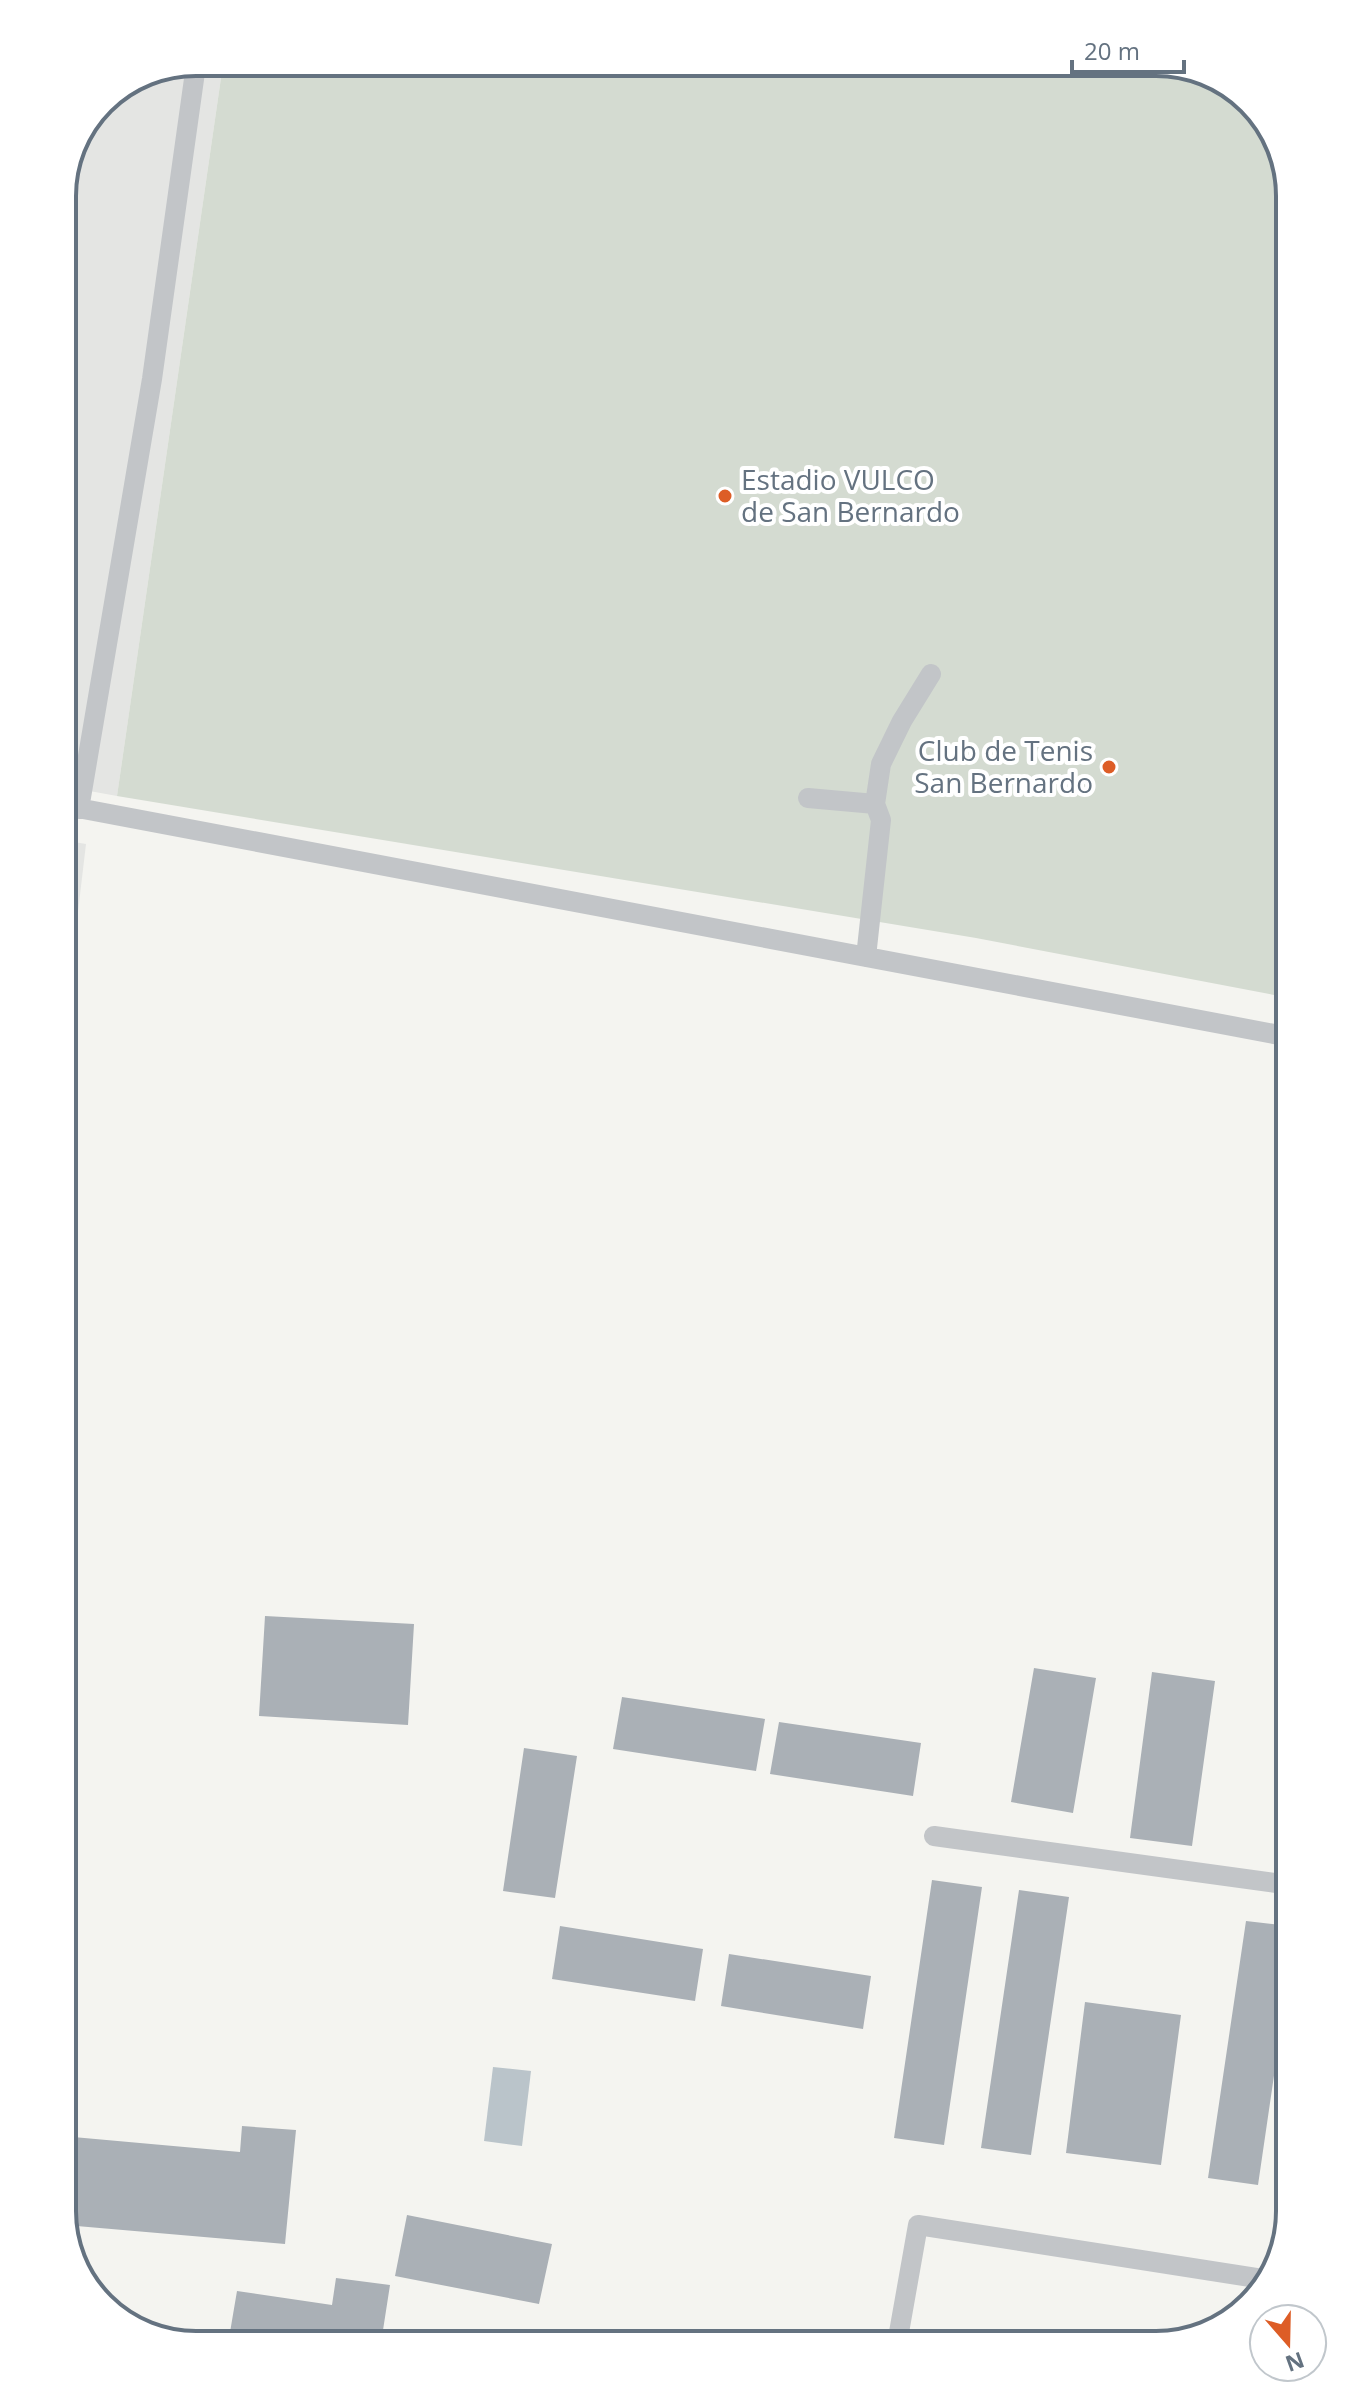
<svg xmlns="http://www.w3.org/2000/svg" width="1352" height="2407" font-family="'Open Sans',sans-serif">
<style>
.built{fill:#e4e5e3}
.green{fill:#d4dbd1}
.water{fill:#bac4ca}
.building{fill:#aab0b6}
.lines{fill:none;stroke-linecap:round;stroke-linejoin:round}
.lane{stroke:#c2c5c8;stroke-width:20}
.poi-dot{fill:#dd5d26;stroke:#fff;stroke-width:3}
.labels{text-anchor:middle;stroke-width:8;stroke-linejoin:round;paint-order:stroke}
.poi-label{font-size:28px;fill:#647280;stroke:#fff;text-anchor:start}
.rim{fill:none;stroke:#647280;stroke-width:4}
</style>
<rect width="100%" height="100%" fill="#f4f4f0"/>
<!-- built -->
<path class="built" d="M 222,71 L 117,796 L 62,786 L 62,188 L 102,101 L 145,72 Z
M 62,840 L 86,844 L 62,1047 Z"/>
<!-- green -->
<path class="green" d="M 1165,62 L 1237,89 L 1280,144 L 1290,196 L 1290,998 L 976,938 L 117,796 L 222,71 Z"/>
<!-- water -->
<path class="water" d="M 493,2067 L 531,2071 L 522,2146 L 484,2141 Z"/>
<!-- building -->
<path class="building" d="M 265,1616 L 414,1624 L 408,1725 L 259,1716 Z
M 1034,1668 L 1096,1678 L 1073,1813 L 1011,1802 Z
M 1152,1672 L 1215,1681 L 1192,1846 L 1130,1838 Z
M 622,1697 L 765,1719 L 756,1771 L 613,1749 Z
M 779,1722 L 921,1743 L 913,1796 L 770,1774 Z
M 524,1748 L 577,1756 L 555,1898 L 503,1891 Z
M 932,1880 L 982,1887 L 944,2145 L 894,2138 Z
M 1019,1890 L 1069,1897 L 1031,2155 L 981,2148 Z
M 1246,1921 L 1290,1926 L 1290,1966 L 1258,2185 L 1208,2178 Z
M 560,1926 L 703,1949 L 695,2001 L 552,1979 Z
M 729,1954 L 871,1976 L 863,2029 L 721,2006 Z
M 1085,2002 L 1181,2015 L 1161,2165 L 1066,2153 Z
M 242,2126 L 296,2130 L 285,2244 L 65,2225 L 62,2211 L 62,2136 L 240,2152 Z
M 407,2215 L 552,2244 L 539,2304 L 395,2276 Z
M 336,2278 L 390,2285 L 381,2343 L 228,2344 L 237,2291 L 332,2305 Z"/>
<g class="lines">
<!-- lane -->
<path class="lane" d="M 808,798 L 875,804 L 881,820 L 866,957
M 875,804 L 881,764 L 902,721 L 931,674
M 62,805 L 1290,1037
M 79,809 L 152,379 L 195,72
M 934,1836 L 1290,1885
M 898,2338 L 918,2225 L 1269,2280"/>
</g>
<!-- markers -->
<g class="poi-dot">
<circle cx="725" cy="496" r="8"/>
<circle cx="1109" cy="767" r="8"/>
</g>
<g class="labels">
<!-- poi labels -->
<g class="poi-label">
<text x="741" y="490">Estadio VULCO<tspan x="741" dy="32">de San Bernardo</tspan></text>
<text x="1093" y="761" text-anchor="end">Club de Tenis<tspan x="1093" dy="32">San Bernardo</tspan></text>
</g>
</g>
<!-- crop -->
<path d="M0 0H1352V2407H0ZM196 76H1156A120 120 0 0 1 1276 196V2211A120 120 0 0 1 1156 2331H196A120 120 0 0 1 76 2211V196A120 120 0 0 1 196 76Z" fill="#fff" fill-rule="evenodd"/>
<path class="rim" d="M196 76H1156A120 120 0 0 1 1276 196V2211A120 120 0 0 1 1156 2331H196A120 120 0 0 1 76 2211V196A120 120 0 0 1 196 76Z"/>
<!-- north arrow -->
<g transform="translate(1288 2343) rotate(160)"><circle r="38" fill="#ffffff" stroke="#c1c7cc" stroke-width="2"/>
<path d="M0-6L14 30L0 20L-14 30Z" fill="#dd5d26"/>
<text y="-12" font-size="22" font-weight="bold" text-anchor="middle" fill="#647280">N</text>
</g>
<!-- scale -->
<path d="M1072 60v12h112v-12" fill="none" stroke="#647280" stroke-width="4"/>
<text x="1084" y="60" font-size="24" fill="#647280" stroke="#ffffff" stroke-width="6" paint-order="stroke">20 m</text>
</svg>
